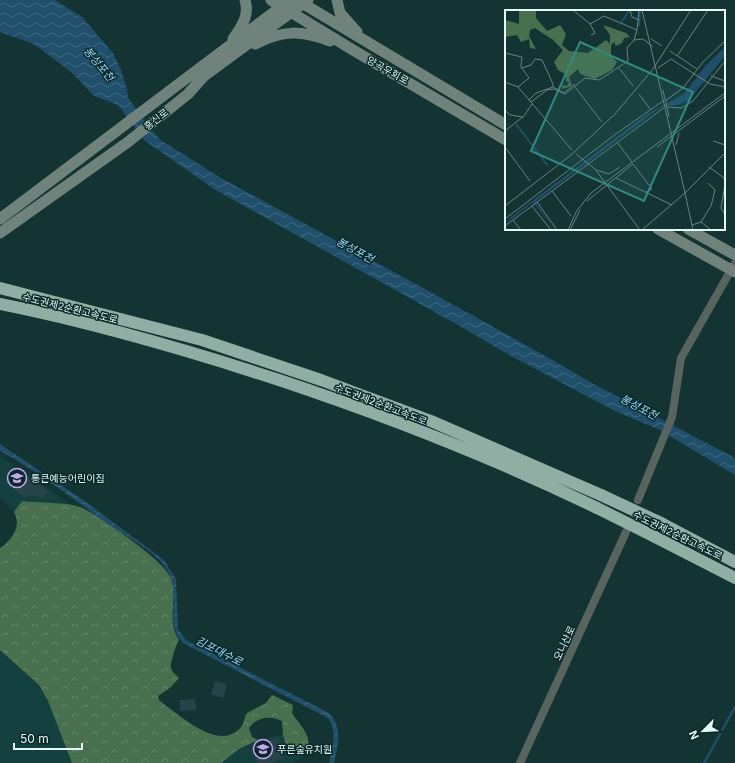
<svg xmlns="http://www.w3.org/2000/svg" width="735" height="763" font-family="Inter,'Noto Sans KR',sans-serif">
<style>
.built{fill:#14403f}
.forest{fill:url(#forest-crowns)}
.water{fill:url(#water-waves)}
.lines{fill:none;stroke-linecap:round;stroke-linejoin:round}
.stream{stroke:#204f6b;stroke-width:2.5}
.building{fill:#26434a}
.street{stroke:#58645f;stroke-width:8}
.secondary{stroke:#6f827b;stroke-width:11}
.highway{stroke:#90aea3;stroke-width:12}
.highway-bridge{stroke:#90aea3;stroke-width:12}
.labels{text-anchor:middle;stroke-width:3;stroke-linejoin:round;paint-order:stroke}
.street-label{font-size:10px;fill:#e7f8f8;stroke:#092a29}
.poi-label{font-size:10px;fill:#e7f8f8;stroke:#092a29;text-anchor:start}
.water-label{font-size:11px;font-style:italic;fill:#9ed7fe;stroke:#092a29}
.inset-river{fill:none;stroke:#204f6b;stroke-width:2}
.inset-road{fill:none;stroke:#688282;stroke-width:1}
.view{fill:#2f8a83;fill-opacity:0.15;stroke:#2f8a83;stroke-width:2}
.inset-edge{fill:none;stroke:#e7f8f8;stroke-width:2}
</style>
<defs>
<pattern id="forest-crowns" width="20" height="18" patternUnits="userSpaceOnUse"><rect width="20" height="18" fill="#48704e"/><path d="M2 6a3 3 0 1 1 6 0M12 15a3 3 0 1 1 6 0" fill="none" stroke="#628568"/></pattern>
<pattern id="water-waves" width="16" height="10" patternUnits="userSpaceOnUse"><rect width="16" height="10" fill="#204f6b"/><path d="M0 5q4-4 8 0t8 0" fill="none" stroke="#406981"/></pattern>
</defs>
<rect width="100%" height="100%" fill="#143433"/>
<!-- built -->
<path class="built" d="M 0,456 L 67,502 L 68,505 L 22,501 L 14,512 L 0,497 Z
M 0,650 L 39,685 L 48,701 L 72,763 L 0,763 Z
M 283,735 L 289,754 L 304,749 L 306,755 L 293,763 L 221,763 L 239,749 L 258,740 Z"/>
<!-- forest -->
<path class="forest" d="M 22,501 C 37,503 68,502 80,507 C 97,514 165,561 171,578 C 178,598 166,621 179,640 C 176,644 170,664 171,668 C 172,672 176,675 179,678 L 171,687 L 158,696 L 159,700 L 165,705 C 183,718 221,752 241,727 C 245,722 244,717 247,713 L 266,703 L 272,695 L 293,705 L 292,713 C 297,722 311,734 308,746 L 289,754 L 283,735 L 282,721 C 270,715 257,717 249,728 L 252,737 L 258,740 L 239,749 L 221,763 L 72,763 L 48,701 L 39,685 L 0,650 L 0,548 C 12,540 22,526 14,512 Z"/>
<!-- water -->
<path class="water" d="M 0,0 L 55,0 L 82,17 L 113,53 L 121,70 L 127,89 L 128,98 L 154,133 L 162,141 L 219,177 L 425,289 L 556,362 L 590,382 L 735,458 L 735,475 L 658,429 L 615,411 L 511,356 L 458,325 L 214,189 L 144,140 L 118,105 L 94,96 L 71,72 L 42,50 L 31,43 L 0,32 Z
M 0,444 L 83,500 L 164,560 L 176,579 L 178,629 L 186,640 L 329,713 C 343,727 338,745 334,763 L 329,763 C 332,748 338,731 328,718 L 183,643 C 164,623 181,596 169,573 C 160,554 126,536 108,524 C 73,499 38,471 0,451 Z"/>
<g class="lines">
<!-- stream -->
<path class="stream" d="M 704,763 L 735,707"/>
</g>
<!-- building -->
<path class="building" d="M 20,472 L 48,492 L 43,498 L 40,496 L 38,498 L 34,495 L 32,498 L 27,495 L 25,498 L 12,488 L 17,482 L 14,480 Z
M 215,681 L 227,684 L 223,698 L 211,694 Z
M 195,699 L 196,710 L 180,711 L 180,700 Z
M 278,738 L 285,758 L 269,763 L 257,763 L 251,746 Z"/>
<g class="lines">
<!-- street -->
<path class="street" d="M 638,500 L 672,417 L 681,358 L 735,263
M 520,763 L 626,532"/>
<!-- secondary -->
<path class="secondary" d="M 271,0 L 353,50 L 506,140
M 297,0 L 506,125
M 337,0 L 340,13 L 357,32
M 233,39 C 241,27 250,16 245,0
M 255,44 C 283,30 301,30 330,41
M 0,219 L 290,0
M 658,229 L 735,272
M 688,229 L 735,255
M 0,233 L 128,142 L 188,94 L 204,76 L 308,0"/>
<!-- highway -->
<path class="highway" d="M 0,288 L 202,340 L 321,380 L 431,421 L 601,495
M 0,304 C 95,323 187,350 279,380 C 387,416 494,458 597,508
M 661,523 L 735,562
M 655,537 L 735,578"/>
<!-- highway-bridge -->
<path class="highway-bridge" d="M 601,495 L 661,523
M 597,508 L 655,537"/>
</g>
<!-- icons -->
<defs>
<symbol id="school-ring" viewBox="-11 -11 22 22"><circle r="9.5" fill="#092a29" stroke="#c7a6ef" stroke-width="1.5"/><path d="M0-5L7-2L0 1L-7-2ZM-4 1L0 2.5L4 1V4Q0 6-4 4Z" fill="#c7a6ef"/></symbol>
</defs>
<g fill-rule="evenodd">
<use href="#school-ring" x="6" y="467" width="22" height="22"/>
<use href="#school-ring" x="252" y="738" width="22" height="22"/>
</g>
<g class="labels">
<!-- street labels -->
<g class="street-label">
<text transform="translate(388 70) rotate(29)" y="4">양곡우회로</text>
<text transform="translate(156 119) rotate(-38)" y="4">흥신로</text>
<text transform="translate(70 308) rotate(14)" y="4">수도권제2순환고속도로</text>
<text transform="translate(381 404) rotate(21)" y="4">수도권제2순환고속도로</text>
<text transform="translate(678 535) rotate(26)" y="4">수도권제2순환고속도로</text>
<text transform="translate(564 643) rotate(-65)" y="4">오니산로</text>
</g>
<!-- poi labels -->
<g class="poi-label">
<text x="31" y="482">통큰예능어린이집</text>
<text x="277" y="753">푸른숲유치원</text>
</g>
<!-- water labels -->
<g class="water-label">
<text transform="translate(99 64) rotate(50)" y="4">봉성포천</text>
<text transform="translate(355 250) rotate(29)" y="4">봉성포천</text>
<text transform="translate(639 407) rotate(28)" y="4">봉성포천</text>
<text transform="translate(219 651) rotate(27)" y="4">김포대수로</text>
</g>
</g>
<!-- overview -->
<g transform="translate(505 10)">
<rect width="220" height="220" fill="#143433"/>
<path d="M 14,0 L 31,0 L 31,8 L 42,21 L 55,15 L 61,24 L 57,35 L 64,41 L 83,43 L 101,30 L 105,34 L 105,25 L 98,15 L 121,23 L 125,27 L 119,28 L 117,33 L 111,36 L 109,32 L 106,35 L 106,46 L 112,52 L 107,60 L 90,69 L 75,64 L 73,59 L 64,67 L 67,76 L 57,79 L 57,75 L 62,76 L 64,72 L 61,71 L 60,64 L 53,60 L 49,52 L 58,40 L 48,30 L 30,18 L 25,20 L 24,26 L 31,39 L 25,38 L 24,29 L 16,32 L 12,25 L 0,27 L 0,10 L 14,14 Z" fill="#48704e"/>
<path d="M 220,37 L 220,46 L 183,91 L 172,95 L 156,97 L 30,192 L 50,220 L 28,192 L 0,214 L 6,207 L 142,104 L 179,84 L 201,55 Z" fill="#204f6b"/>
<path class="inset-river" d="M 116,13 L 124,1M 134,16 L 135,0M 11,114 L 43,156"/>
<path class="inset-road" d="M 125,0 L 127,7 L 134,10M 137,0 L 180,183M 85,14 L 90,23 L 86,25M 132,20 L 134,0M 146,29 L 157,36M 129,30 L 138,29 L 148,37M 165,41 L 192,59M 0,43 L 17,47 L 16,57 L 24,68 L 13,77M 172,46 L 203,0M 17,58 L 26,55 L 30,49 L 37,50 L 48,74 L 48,77 L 31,83 L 24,90M 114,58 L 128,76M 153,58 L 166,49 L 205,74 L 220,77M 206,66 L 220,71M 0,72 L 13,77 L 67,140M 48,77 L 59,83 L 70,74M 70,77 L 97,112M 158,80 L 164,107M 134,84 L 145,99M 160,91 L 178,78 L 198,52 L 220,31M 26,92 L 42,80 L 49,79 L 60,84 L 80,68 L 94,70 L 123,51 L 122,38 L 129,30 L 132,20 L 99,6 L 85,14 L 68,0M 162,97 L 176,98 L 188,91 L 220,51M 0,100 L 5,105 L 18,107M 0,121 L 19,106 L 27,94M 208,131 L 220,135M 112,132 L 127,152M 171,135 L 174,123M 0,137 L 25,171M 152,137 L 220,86M 71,144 L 90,159 L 135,220M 128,154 L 147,179 L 141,182M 204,157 L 219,168 L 220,173M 91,160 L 104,164 L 115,157M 111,168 L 167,195M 220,174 L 216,198 L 220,205M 47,181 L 66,206M 82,191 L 128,154M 32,192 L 52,220M 0,196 L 66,145 L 110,104 L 148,59 L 186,0M 27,196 L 46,220M 0,209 L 108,126 L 158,91M 8,210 L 16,220M 196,212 L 206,220M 187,215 L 196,212 L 206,196 L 210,180 L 203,173M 0,216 L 160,97M 63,220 L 71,202 L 86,183 L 220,83M 65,220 L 75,200M 137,220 L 180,183M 188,220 L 180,183 L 220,143"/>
<path class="view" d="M 75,32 L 188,82 L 139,191 L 26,141 Z"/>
<rect width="220" height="220" class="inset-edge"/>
</g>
<!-- north arrow -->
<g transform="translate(703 731) rotate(246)" stroke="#092a29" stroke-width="3" paint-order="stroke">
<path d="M0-3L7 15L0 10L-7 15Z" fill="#e7f8f8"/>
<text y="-6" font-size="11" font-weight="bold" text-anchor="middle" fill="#e7f8f8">N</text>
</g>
<!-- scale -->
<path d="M14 743v6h68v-6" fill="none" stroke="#e7f8f8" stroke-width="2"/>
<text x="20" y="743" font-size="12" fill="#e7f8f8" stroke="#092a29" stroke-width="3" paint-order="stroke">50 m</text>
</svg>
